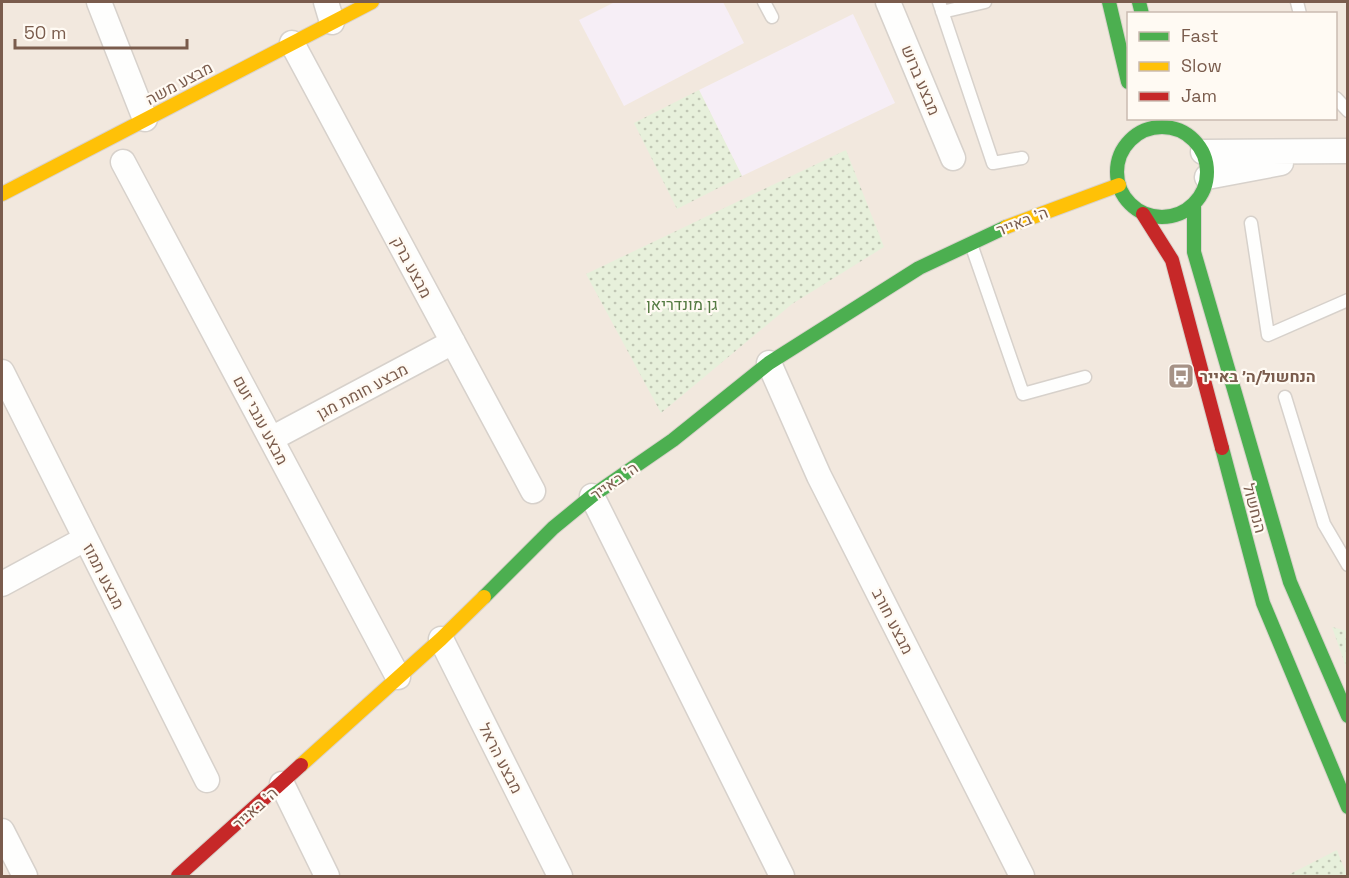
<svg xmlns="http://www.w3.org/2000/svg" width="1349" height="878" font-family="'Space Grotesk',Heebo,sans-serif">
<style>
.residential{fill:#f2e8de;fill-rule:evenodd}
.education{fill:#f6eef6}
.park{fill:url(#park-dots)}
.lines{fill:none;stroke-linecap:round;stroke-linejoin:round}
.lane-casing{stroke:#d7d1cb;stroke-width:15}
.street-casing{stroke:#d7d1cb;stroke-width:27}
.fast-casing{stroke:#d9d2cb;stroke-width:16}
.slow-casing{stroke:#d9d2cb;stroke-width:16}
.jam-casing{stroke:#d9d2cb;stroke-width:16}
.lane{stroke:#fefefd;stroke-width:12}
.street{stroke:#fefefd;stroke-width:24}
.fast{stroke:#4caf50;stroke-width:14}
.slow{stroke:#ffc107;stroke-width:14}
.jam{stroke:#c62828;stroke-width:14}
.labels{text-anchor:middle;stroke-width:4.5;stroke-linejoin:round;paint-order:stroke}
.street-label{font-size:16px;fill:#7a5c4d;stroke:#fffaf3}
.park-label{font-size:16px;fill:#537a41;stroke:#fffaf3}
.poi-label{font-size:16px;font-weight:bold;fill:#7a5c4d;stroke:#fffaf3;text-anchor:start}
</style>
<defs>
<pattern id="park-dots" width="8" height="8" patternUnits="userSpaceOnUse" patternTransform="scale(1.5)"><rect width="8" height="8" fill="#e7f0db"/><path d="M2 2h.1M6 6h.1" fill="none" stroke="#c0c6b4" stroke-width="1.8" stroke-linecap="round"/></pattern>
</defs>
<rect width="100%" height="100%" fill="#f9f5f0"/>
<!-- residential -->
<path class="residential" d="M 2,2 L 1347,2 L 1347,876 L 2,876 ZM 1128,14 L 1336,14 L 1336,118 L 1128,118 Z"/>
<!-- education -->
<path class="education" d="M 615,2 L 723,2 L 744,43 L 624,106 L 579,20 Z
M 853,14 L 895,103 L 742,176 L 699,90 Z"/>
<!-- park -->
<path class="park" d="M 699,90 L 742,176 L 677,209 L 634,123 Z
M 846,150 L 884,247 L 792,304 L 661,413 L 586,274 Z
M 1332,627 L 1347,631 L 1347,670 Z
M 1337,850 L 1347,876 L 1286,876 Z"/>
<g class="lines">
<defs>
<path id="lane" d="M 764,2 L 772,17
M 939,2 L 993,163 L 1022,158
M 1297,2 L 1300,14
M 942,12 L 985,2
M 1336,98 L 1348,111
M 1251,223 L 1268,335 L 1348,300
M 971,244 L 1023,394 L 1085,377
M 1285,397 L 1324,524 L 1348,565"/>
<path id="street" d="M 99,2 L 145,119
M 326,2 L 332,22
M 888,2 L 953,158
M 292,43 L 533,491
M 1203,152 L 1348,151
M 123,162 L 398,677
M 1207,177 L 1281,163
M 769,363 L 819,476 L 1022,876
M 2,372 L 207,780
M 271,439 L 453,342
M 592,496 L 782,876
M 2,584 L 85,539
M 441,639 L 560,876
M 282,784 L 327,876
M 2,831 L 25,876"/>
<path id="fast" d="M 1109,2 L 1128,82
M 1139,2 L 1142,14
M1117 172a45 45 0 1 1 90 0a45 45 0 1 1-90 0Z
M 1194,204 L 1194,252 L 1290,582 L 1348,716
M 1222,448 L 1263,603 L 1348,807
M 484,597 L 553,528 L 592,496 L 673,440 L 769,363 L 919,268 L 1006,227"/>
<path id="slow" d="M 2,194 L 372,2
M 1006,227 L 1119,185
M 301,765 L 441,639 L 484,597"/>
<path id="jam" d="M 1143,214 L 1172,260 L 1222,448
M 178,876 L 301,765"/>
</defs>
<!-- lane casing -->
<use href="#lane" class="lane-casing"/>
<!-- street casing -->
<use href="#street" class="street-casing"/>
<!-- fast casing -->
<use href="#fast" class="fast-casing"/>
<!-- slow casing -->
<use href="#slow" class="slow-casing"/>
<!-- jam casing -->
<use href="#jam" class="jam-casing"/>
<!-- lane -->
<use href="#lane" class="lane"/>
<!-- street -->
<use href="#street" class="street"/>
<!-- fast -->
<use href="#fast" class="fast"/>
<!-- slow -->
<use href="#slow" class="slow"/>
<!-- jam -->
<use href="#jam" class="jam"/>
</g>
<!-- icons -->
<defs>
<symbol id="bus-square" viewBox="-11 -11 22 22"><rect x="-9" y="-9" width="18" height="18" rx="4" fill="#a69286" stroke="#fffaf3"/><path d="M-5-6H5V4H4V6H2V4H-2V6H-4V4H-5ZM-3.5-4V0h7V-4ZM-3.5 1.2v1.5H-2V1.2ZM2 1.2v1.5H3.5V1.2Z" fill="#fff"/></symbol>
</defs>
<g fill-rule="evenodd">
<use href="#bus-square" x="1166" y="361" width="30" height="30"/>
</g>
<g class="labels">
<!-- street labels -->
<g class="street-label">
<text transform="translate(921 80) rotate(67)" y="6">מבצע ברוש</text>
<text transform="translate(179 83) rotate(-28)" y="6">מבצע משה</text>
<text transform="translate(1022 221) rotate(-21)" y="6">ה' באייר</text>
<text transform="translate(412 267) rotate(62)" y="6">מבצע ברק</text>
<text transform="translate(362 391) rotate(-28)" y="6">מבצע חומת מגן</text>
<text transform="translate(261 420) rotate(62)" y="6">מבצע ענבי זעם</text>
<text transform="translate(614 481) rotate(-35)" y="6">ה' באייר</text>
<text transform="translate(1255 508) rotate(75)" y="6">הנחשול</text>
<text transform="translate(104 576) rotate(63)" y="6">מבצע תמוז</text>
<text transform="translate(893 621) rotate(63)" y="6">מבצע חורב</text>
<text transform="translate(501 758) rotate(63)" y="6">מבצע הראל</text>
<text transform="translate(255 808) rotate(-42)" y="6">ה' באייר</text>
</g>
<!-- park labels -->
<g class="park-label">
<text x="682" y="310">גן מונדריאן</text>
</g>
<!-- poi labels -->
<g class="poi-label">
<text x="1200" y="382">הנחשול/ה׳ באייר</text>
</g>
</g>
<!-- border -->
<rect width="1349" height="878" fill="none" stroke="#7a5c4d" stroke-width="6"/>
<!-- legend -->
<rect x="1127" y="12" width="210" height="108" fill="#fffaf3" stroke="#cabbb1" stroke-width="1.5"/>
<rect x="1139" y="32" width="30" height="9" fill="#4caf50" stroke="#cabbb1" stroke-width="1.5"/>
<text x="1181" y="42" font-size="18" fill="#7a5c4d">Fast</text>
<rect x="1139" y="62" width="30" height="9" fill="#ffc107" stroke="#cabbb1" stroke-width="1.5"/>
<text x="1181" y="72" font-size="18" fill="#7a5c4d">Slow</text>
<rect x="1139" y="92" width="30" height="9" fill="#c62828" stroke="#cabbb1" stroke-width="1.5"/>
<text x="1181" y="102" font-size="18" fill="#7a5c4d">Jam</text>
<!-- scale -->
<path d="M15 39v9h172v-9" fill="none" stroke="#7a5c4d" stroke-width="3"/>
<text x="24" y="39" font-size="18" fill="#7a5c4d" stroke="#fffaf3" stroke-width="4.5" paint-order="stroke">50 m</text>
</svg>
